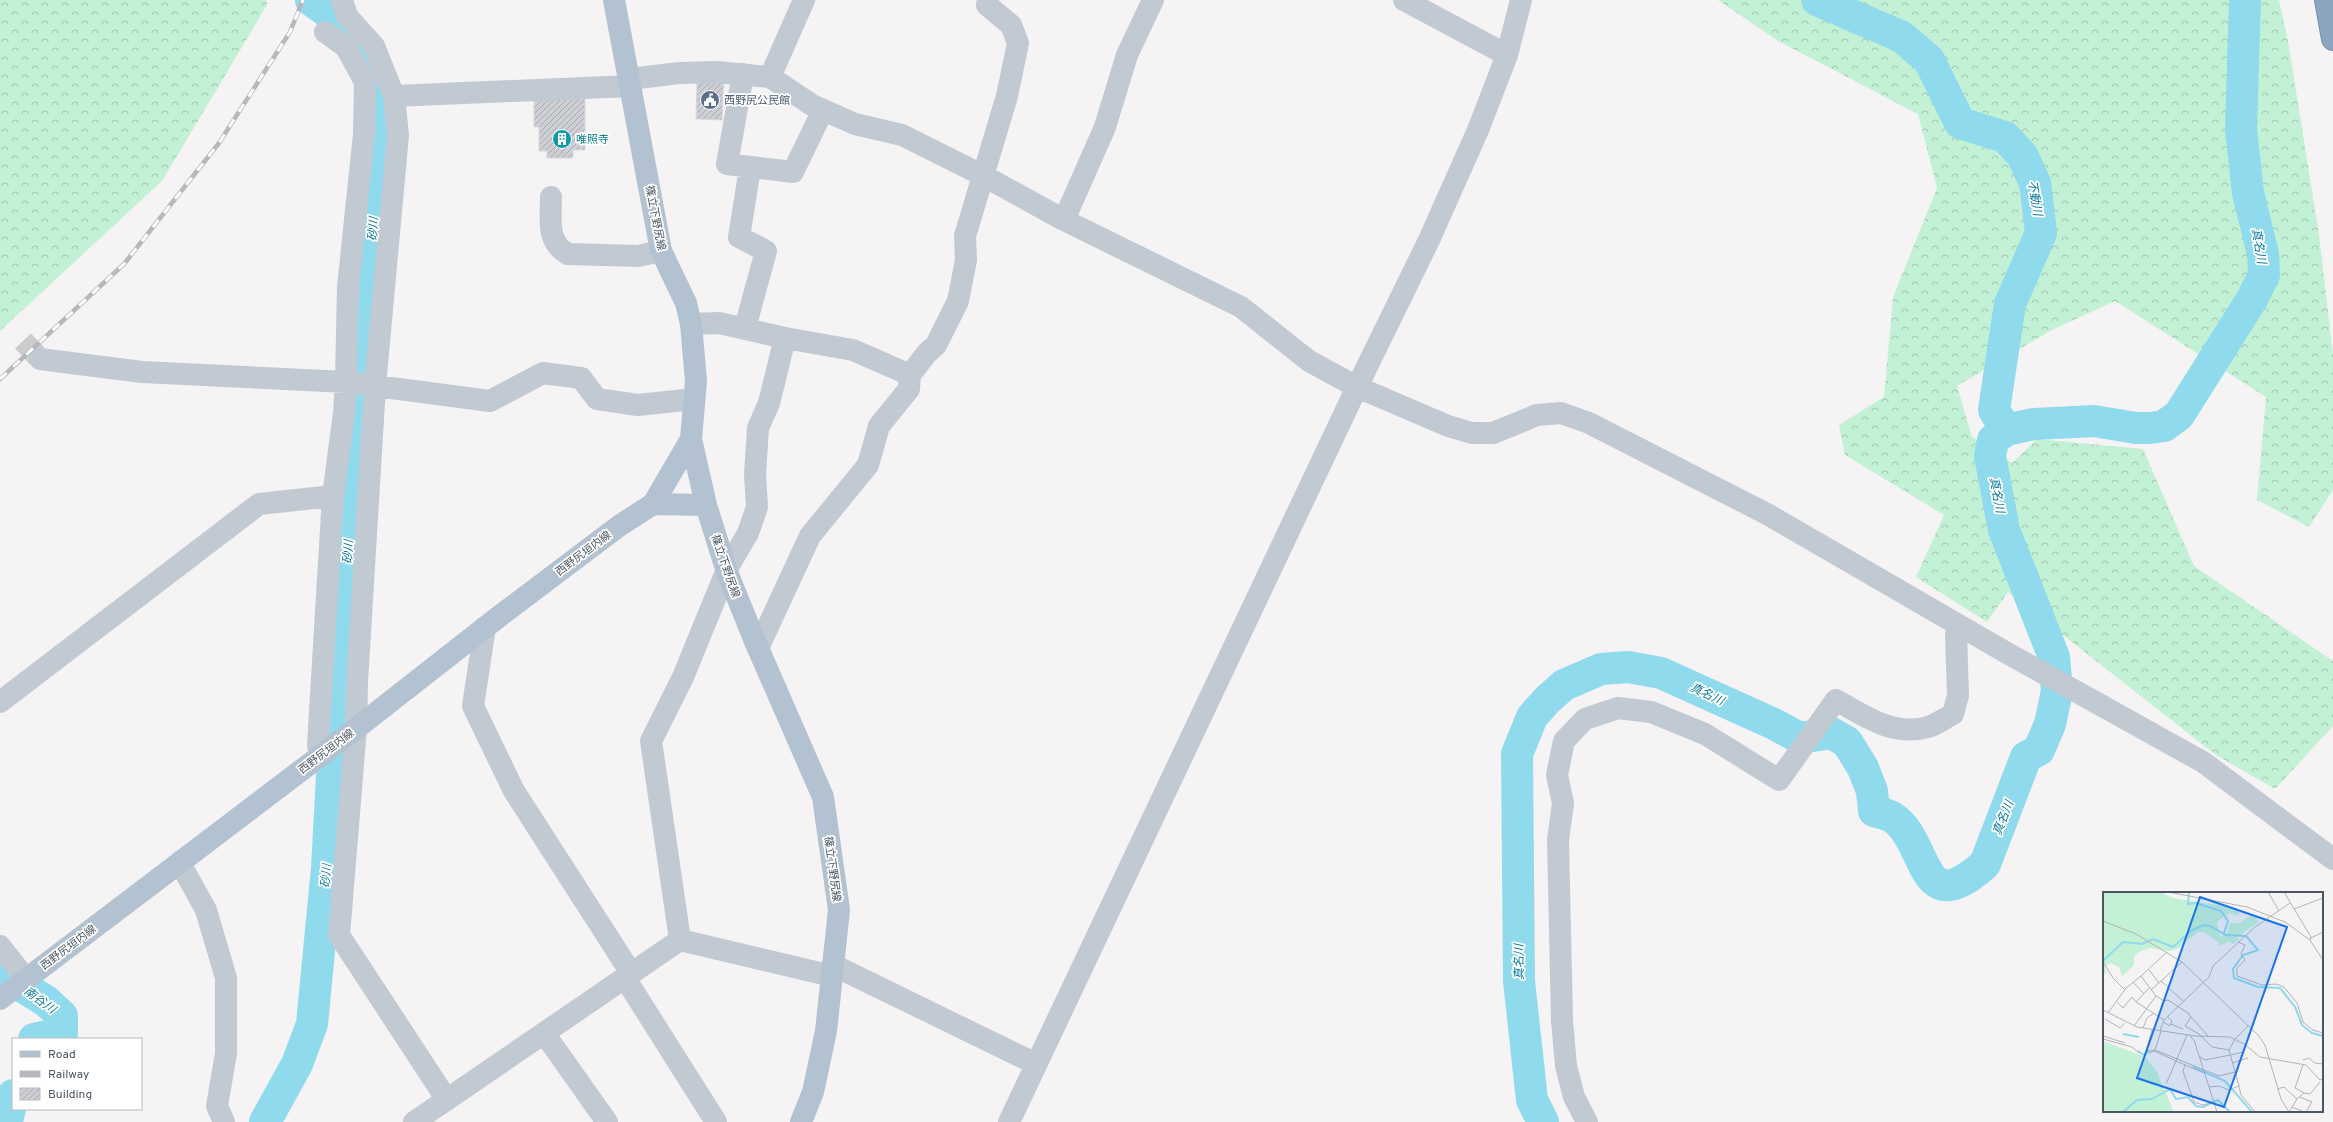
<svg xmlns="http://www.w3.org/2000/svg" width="2333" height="1122" font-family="Overpass,'Noto Sans JP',sans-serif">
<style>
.forest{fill:url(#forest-crowns)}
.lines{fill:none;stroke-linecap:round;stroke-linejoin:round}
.river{stroke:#90daee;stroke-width:32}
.building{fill:url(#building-hatch);stroke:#d7d9de}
.minor-tunnel{stroke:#caccce;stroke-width:22;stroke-dasharray:22 11;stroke-linecap:butt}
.highway-casing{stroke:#7690ad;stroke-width:24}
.minor{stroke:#c1cad2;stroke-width:22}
.major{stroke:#b3c2d1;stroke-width:22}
.highway{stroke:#8ba5c1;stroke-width:22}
.rail-casing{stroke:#b5b8bd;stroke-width:4.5}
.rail{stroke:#fff;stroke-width:3;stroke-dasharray:9;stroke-linecap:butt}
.labels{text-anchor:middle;stroke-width:3.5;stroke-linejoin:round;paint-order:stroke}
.service-label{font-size:11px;fill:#4e5e75;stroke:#fff;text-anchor:start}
.culture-label{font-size:11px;fill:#0d838f;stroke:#fff;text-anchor:start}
.street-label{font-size:11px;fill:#4a5661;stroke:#fff}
.water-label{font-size:12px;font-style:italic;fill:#0c7c9b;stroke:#fff}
.inset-river{fill:none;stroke:#90daee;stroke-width:2}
.inset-road{fill:none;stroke:#b1b4b9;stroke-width:1}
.view{fill:#1a73e8;fill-opacity:0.15;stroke:#1a73e8;stroke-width:2}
.inset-edge{fill:none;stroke:#4a5661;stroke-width:2}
</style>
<defs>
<pattern id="forest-crowns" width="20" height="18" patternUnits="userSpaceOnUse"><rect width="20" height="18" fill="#c3f1d5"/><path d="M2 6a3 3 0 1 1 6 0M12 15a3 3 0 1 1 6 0" fill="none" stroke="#a0c6b0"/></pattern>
<pattern id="building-hatch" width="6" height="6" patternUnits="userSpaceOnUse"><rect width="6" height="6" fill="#cdcfd5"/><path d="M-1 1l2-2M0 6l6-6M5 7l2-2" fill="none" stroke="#a8abb0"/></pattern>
</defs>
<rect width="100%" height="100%" fill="#f5f3f3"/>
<!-- forest -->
<path class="forest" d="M 0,0 L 267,0 L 267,5 L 162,181 L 0,331 Z
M 1718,0 L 2279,0 L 2288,41 L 2319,235 L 2333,354 L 2333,490 L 2309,527 L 2257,500 L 2266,397 L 2115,301 L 2052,330 L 1957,386 L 1972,437 L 2012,463 L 2037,439 L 2143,449 L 2194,566 L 2333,661 L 2333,726 L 2275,789 L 2216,755 L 2008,592 L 1987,622 L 1916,577 L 1944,515 L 1845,455 L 1839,425 L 1884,397 L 1893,297 L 1937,188 L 1918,114 L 1778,41 Z"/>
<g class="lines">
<!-- river -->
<path class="river" d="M 1817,0 L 1902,37 L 1929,60 L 1960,123 L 2005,137 L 2022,155 L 2035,183 L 2041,233 L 2010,304 L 1994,410 L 2006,430
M 0,973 L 46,1001 L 62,1016 L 62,1033 L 34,1039
M 7,1122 L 13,1095
M 265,1122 L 297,1064 L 312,1024 L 327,868 L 335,720 L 382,110 C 379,81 374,50 352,30 C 340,19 324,10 311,0
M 1543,1122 L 1532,1100 L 1519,981 L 1517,754 L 1532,717 L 1547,700 L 1564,685 L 1601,669 L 1628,667 L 1661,673 L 1774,724 L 1800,738 L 1831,733 L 1847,742 L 1863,768 L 1872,791 L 1874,811 C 1880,813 1887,814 1892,817 C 1930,841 1918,924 1985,864 L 2026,757 L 2039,750 L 2050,724 L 2057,691 L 2054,657 L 2004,530 L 1990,456 L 1993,440 L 2006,430 L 2034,424 L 2094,421 L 2136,428 L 2150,428 L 2164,426 L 2179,415 L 2252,299 L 2264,275 L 2263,254 L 2248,193 L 2241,129 L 2245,0"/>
</g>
<!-- building -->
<path class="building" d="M 697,80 L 724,81 L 722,120 L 696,119 Z
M 585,98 L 585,150 L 573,150 L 573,158 L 547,158 L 547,151 L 539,151 L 539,127 L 534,127 L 534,99 Z"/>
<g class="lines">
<!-- minor-tunnel -->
<path class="minor-tunnel" d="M 23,341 L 40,359"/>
<defs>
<path id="highway" d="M 2326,0 L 2333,39"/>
</defs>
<!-- highway casing -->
<use href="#highway" class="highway-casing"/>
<!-- minor -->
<path class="minor" d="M 342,0 L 347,16 L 374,46 L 394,96 L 631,86
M 1404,0 L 1507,55
M 325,32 L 346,47 L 365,82 L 364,134 L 348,287 L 346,382 L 490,401 L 543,373 L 581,378 L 597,399 L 638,405 L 694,399
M 743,74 L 727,164 L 793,172 L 823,110
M 770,77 L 804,0
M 630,79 L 679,73 L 717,72 L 770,77 L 812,105 L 855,124 L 902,135 L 982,175 L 1064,220 L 1241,307 L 1309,361 L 1357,387 L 1448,426 L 1472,433 L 1493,433 L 1537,415 L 1561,413 L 1589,423 L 1767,514 L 2007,653 L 2203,762 L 2333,859
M 394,96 L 398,135 L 375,386 L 357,682 L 356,728 L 339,935 L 447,1100
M 551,197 C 551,219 546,242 568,254 L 638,256 L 661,251
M 1064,220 L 1105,127 L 1127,55 L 1153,0
M 691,324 L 719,323 L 785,338
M 745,328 L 766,251 L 739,237 L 750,168
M 40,359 L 142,372 L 346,382 L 344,413 L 333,496 L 318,745 L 320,755
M 485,627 L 473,706 L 514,791 L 631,973
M 758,648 L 810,536 L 868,465 L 879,426 L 909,389 L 910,375
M 0,702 L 259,504 L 333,496
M 181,861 L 180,863 L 206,910 L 226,978 L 226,1053 L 217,1106 L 224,1122
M 680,940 L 651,741 L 683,677 L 728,567 L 748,533 L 757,507 L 755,474 L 758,428 L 769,403 L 785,338 L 853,350 L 910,375 L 927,353 L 936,345 L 958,301 L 966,260 L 965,236 L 1007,96 L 1018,43 L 1011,25 L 987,5 L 988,0
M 0,946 L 26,979
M 833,965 L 1036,1064
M 625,978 L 716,1122
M 544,1033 L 607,1122
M 414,1122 L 680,940 L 832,976
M 1009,1122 L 1357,387 L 1429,240 L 1478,130 L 1507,55 L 1521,0
M 1587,1122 L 1574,1097 L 1566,1066 L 1562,1021 L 1558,840 L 1563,803 L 1557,775 L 1564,741 L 1585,719 L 1618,708 L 1651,712 L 1705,734 L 1779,780 L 1836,700 C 1864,716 1894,737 1928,727 C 1936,725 1945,718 1953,714 L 1958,695 L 1956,634 L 1960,626"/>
<!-- major -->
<path class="major" d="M 614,0 L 661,251 L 686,303 L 691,324 L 696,381 L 691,439 L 706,505 L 727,572 L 754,639 L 823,797 L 839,910 L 826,1031 L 813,1092 L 801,1122
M 653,504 L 706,505
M 0,999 L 349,734 L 501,615 L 619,526 L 653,504 L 691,439"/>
<!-- highway -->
<use href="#highway" class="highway"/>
<defs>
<path id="rail" d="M 0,379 L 124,264 L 219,143 L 290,32 L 303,0"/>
</defs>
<!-- rail casing -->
<use href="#rail" class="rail-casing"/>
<!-- rail -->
<use href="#rail" class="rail"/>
</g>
<!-- icons -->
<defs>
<symbol id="civic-disc" viewBox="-11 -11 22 22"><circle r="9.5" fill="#5c6f8a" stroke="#fff"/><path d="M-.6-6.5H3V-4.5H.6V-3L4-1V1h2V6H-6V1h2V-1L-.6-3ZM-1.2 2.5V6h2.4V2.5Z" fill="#fff"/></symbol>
<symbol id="building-disc" viewBox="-11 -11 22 22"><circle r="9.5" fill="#0f9aa8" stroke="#fff"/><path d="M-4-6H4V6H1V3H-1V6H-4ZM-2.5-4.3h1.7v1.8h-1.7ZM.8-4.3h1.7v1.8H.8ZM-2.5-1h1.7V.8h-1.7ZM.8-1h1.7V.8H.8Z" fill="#fff"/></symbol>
</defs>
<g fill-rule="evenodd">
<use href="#civic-disc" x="699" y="89" width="22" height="22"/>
<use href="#building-disc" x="551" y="128" width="22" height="22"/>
</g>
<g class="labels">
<!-- service labels -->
<g class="service-label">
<text x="724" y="104">西野尻公民館</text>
</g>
<!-- culture labels -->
<g class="culture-label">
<text x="576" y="143">唯照寺</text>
</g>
<!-- street labels -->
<g class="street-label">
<text transform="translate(656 218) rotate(79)" y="4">篠立下野尻線</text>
<text transform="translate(583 553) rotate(-37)" y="4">西野尻垣内線</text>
<text transform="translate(726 566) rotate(71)" y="4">篠立下野尻線</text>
<text transform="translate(326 751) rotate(-37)" y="4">西野尻垣内線</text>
<text transform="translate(833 869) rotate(82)" y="4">篠立下野尻線</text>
<text transform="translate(68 947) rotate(-37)" y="4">西野尻垣内線</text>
</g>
<!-- water labels -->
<g class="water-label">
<text transform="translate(2035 198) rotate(80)" y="4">不動川</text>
<text transform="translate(373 229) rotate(-86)" y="4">砂川</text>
<text transform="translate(2259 246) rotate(80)" y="4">真名川</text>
<text transform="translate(1997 495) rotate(79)" y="4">真名川</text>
<text transform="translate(348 552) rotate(-86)" y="4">砂川</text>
<text transform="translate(1707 694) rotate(25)" y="4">真名川</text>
<text transform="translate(2003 818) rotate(-69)" y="4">真名川</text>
<text transform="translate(326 876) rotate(-85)" y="4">砂川</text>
<text transform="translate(1519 962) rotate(-91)" y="4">真名川</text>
<text transform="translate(40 1000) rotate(36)" y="4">南谷川</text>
</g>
</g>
<!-- overview -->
<g transform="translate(2103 892)">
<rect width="220" height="220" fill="#f5f3f3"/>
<path d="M 0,0 L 58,0 L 69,6 L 134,16 L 137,21 L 134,24 L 126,21 L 114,30 L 117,44 L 124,42 L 127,31 L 137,31 L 149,22 L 156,30 L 134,45 L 136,48 L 130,52 L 126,49 L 117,54 L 115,50 L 101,40 L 95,40 L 76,56 L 67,59 L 47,56 L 36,60 L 31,64 L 31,73 L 19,84 L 16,75 L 7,71 L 2,75 L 3,81 L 0,83 ZM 0,149 L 42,165 L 53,178 L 71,220 L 0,220 Z" fill="#c3f1d5"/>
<path class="inset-river" d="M 86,0 L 85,12 L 93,11 L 118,19 L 125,29 L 121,41M 0,69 L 20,50 L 39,52 L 50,47 L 70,55 L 88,39 L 100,33 L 107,34 L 123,43 L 143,44 L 155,58 L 140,63 L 130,77 L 131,86 L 155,95 L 177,96 L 192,115 L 199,133 L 209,141 L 220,144M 20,142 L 36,145M 35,159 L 41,163 L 46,159M 90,175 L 122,189 L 149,220M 20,220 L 34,208 L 49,207 L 67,197 L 73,207 L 85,205 L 93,214 L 100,215 L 115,208 L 127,220"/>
<path class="inset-road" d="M 65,0 L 144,15 L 182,30 L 207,48 L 220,68M 165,0 L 176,19M 181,0 L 208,45 L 207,48M 191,17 L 220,6M 0,29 L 33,42 L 79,70 L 155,143 L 162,153 L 178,207 L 186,220M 208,46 L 220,40M 135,50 L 142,53 L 138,62 L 142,68 L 134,76 L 134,84 L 159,93 L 173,92 L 181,95 L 194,111 L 200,130 L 210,138 L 220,141M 0,70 L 10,86 L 22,98M 46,78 L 56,91M 38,84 L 64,60M 58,89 L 80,109M 30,90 L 41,102M 48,98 L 79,70M 14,110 L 20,116 L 29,105 L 33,110 L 46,96M 33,110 L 61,128M 0,118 L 34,135 L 92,144 L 127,145 L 141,152 L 157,165 L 203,173 L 217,188 L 220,187M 5,121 L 23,96 L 38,84 L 53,104 L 61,109 L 65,108 L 85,121 L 88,125 L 82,134 L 96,142 L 109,155 L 126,158M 88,125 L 105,144M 2,127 L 17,136 L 22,131M 60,130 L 67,134 L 69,129 L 65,125M 68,132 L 80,137M 31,134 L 53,104M 40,136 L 44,126 L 51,121M 49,138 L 43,159 L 52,158 L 58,139M 57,139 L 61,128 L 106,85 L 110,74 L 152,35 L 187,11M 0,144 L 22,151M 87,144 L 91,148 L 114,220M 0,147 L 29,155 L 36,161M 132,147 L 126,158 L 136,194 L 138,203 L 152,220M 132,147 L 145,134M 52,158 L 116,184 L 132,180M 46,161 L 51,159 L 73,169 L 84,143M 127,163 L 141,160M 97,165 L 102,168 L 127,163M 200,168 L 206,166 L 212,171 L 220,172M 129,171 L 145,166M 82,173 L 80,179 L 91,210 L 100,213 L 111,210M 200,173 L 192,196 L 201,201M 63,192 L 73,169 L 101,181M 106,195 L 116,194 L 126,198 L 136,194M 174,197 L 181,195 L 194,207M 197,205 L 209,210 L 203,220M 189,215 L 201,220M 186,220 L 194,207 L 201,201 L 207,202 L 217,190"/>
<path class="view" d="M 97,5 L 184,35 L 121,215 L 34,186 Z"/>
<rect width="220" height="220" class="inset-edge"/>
</g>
<!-- legend -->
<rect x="12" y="1038" width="130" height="72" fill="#ffffff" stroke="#b7bbc0"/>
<rect x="20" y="1051" width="20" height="6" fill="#b3c2d1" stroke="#b7bbc0"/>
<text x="48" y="1058" font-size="12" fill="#4a5661">Road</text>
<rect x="20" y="1071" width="20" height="6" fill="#b5b8bd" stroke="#b7bbc0"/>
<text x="48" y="1078" font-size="12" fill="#4a5661">Railway</text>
<rect x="20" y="1088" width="20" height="12" fill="url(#building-hatch)" stroke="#b7bbc0"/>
<text x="48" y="1098" font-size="12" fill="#4a5661">Building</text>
</svg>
